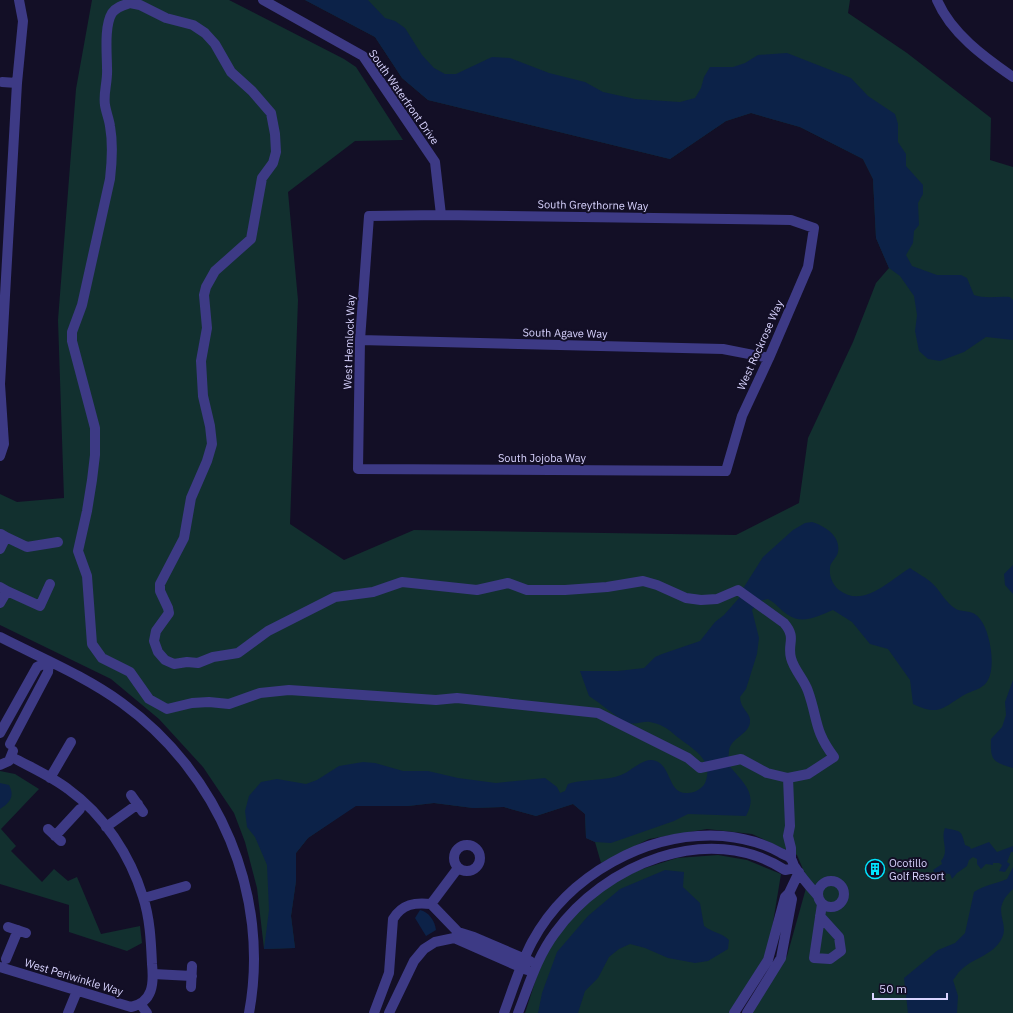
<svg xmlns="http://www.w3.org/2000/svg" width="1013" height="1013" font-family="'IBM Plex Sans',sans-serif">
<style>
.green{fill:#12302f}
.water{fill:#0c2248}
.lines{fill:none;stroke-linecap:round;stroke-linejoin:round}
.minor{stroke:#3d3a85;stroke-width:10}
.labels{text-anchor:middle;stroke-width:4;stroke-linejoin:round;paint-order:stroke}
.street-label{font-size:11px;fill:#d9d4ff;stroke:#130f26}
.poi-label{font-size:11px;fill:#d9d4ff;stroke:#130f26;text-anchor:start}
</style>
<rect width="100%" height="100%" fill="#130f26"/>
<!-- green -->
<path class="green" d="M 92,0 L 229,0 L 344,59 L 356,67 L 403,140 L 355,141 L 288,192 L 298,300 L 290,524 L 344,560 L 414,530 L 736,535 L 799,503 L 808,438 L 853,342 L 876,283 L 889,268 L 876,238 L 873,179 L 863,159 L 800,127 L 751,113 L 726,121 L 670,159 L 428,100 L 402,78 L 375,37 L 305,0 L 850,0 L 848,13 L 907,53 L 991,118 L 990,160 L 1013,167 L 1013,1013 L 752,1013 L 787,956 L 808,881 L 797,855 L 752,834 L 707,829 L 649,839 L 601,863 L 595,842 L 586,838 L 585,814 L 573,804 L 536,816 L 504,807 L 473,808 L 434,803 L 408,806 L 355,806 L 308,838 L 296,853 L 296,881 L 291,916 L 295,948 L 264,949 L 257,888 L 245,842 L 234,813 L 203,767 L 159,719 L 111,679 L 0,625 L 0,494 L 17,502 L 64,498 L 58,320 L 76,89 Z
M 0,771 L 15,774 L 39,789 L 1,829 L 16,846 L 11,851 L 42,882 L 54,869 L 68,881 L 77,877 L 101,934 L 140,926 L 142,943 L 127,951 L 69,932 L 69,905 L 0,884 Z
M 718,855 L 747,860 L 781,874 L 769,947 L 762,963 L 729,1013 L 525,1013 L 543,957 L 574,913 L 597,891 L 639,870 L 677,858 Z"/>
<!-- water -->
<path class="water" d="M 305,0 L 368,0 L 385,18 L 395,21 L 405,28 L 422,55 L 434,68 L 445,74 L 456,74 L 492,57 L 510,58 L 549,73 L 585,82 L 603,92 L 635,99 L 680,102 L 695,98 L 701,88 L 704,77 L 710,67 L 733,67 L 745,63 L 758,55 L 787,53 L 851,78 L 868,96 L 895,114 L 898,124 L 898,142 L 906,154 L 906,166 L 923,185 L 923,194 L 918,203 L 919,225 L 914,231 L 913,243 L 906,255 L 912,266 L 937,275 L 961,275 L 967,278 L 974,295 C 985,299 998,296 1010,297 L 1013,300 L 1013,340 L 986,337 L 964,352 L 940,361 L 928,359 L 919,351 L 915,331 L 917,315 L 914,296 L 900,276 L 889,268 L 876,238 L 873,179 L 863,159 L 800,127 L 751,113 L 726,121 L 670,159 L 428,100 L 402,78 L 375,37 Z
M 812,522 C 825,526 841,536 838,552 C 837,558 830,562 830,568 C 829,577 833,585 839,590 C 863,609 890,580 910,568 C 917,573 927,578 933,584 C 941,592 945,602 956,609 C 964,613 973,609 980,619 C 990,631 996,666 988,680 C 984,688 975,690 968,693 C 944,705 942,718 913,704 L 910,680 L 888,649 L 870,644 L 852,622 L 833,610 C 818,616 803,625 788,615 C 780,610 776,603 768,599 L 759,601 L 752,610 L 759,638 L 757,654 L 746,689 L 740,697 C 740,708 750,713 750,720 C 751,732 736,736 731,745 C 728,749 729,758 728,764 C 742,782 759,793 746,816 L 688,814 L 674,821 L 611,843 L 595,842 L 586,838 L 585,814 L 573,804 L 536,816 L 504,807 L 473,808 L 434,803 L 408,806 L 356,806 L 308,838 L 296,853 L 296,881 L 291,916 L 295,948 L 264,949 L 269,910 L 267,865 L 255,837 L 247,827 L 245,811 L 249,796 L 261,782 L 277,779 L 306,784 L 317,780 L 339,766 L 363,762 L 375,763 L 403,771 L 428,771 L 458,778 L 496,783 L 545,778 L 557,787 L 560,793 L 565,791 L 568,784 L 571,783 C 586,779 605,781 621,775 C 632,771 644,756 656,761 C 672,767 668,795 688,793 C 694,793 702,789 705,783 C 715,759 691,748 676,736 C 669,729 661,724 650,722 C 642,721 635,726 626,722 C 613,715 602,704 589,696 L 580,671 L 618,671 L 644,668 L 655,657 L 662,654 L 700,641 L 715,622 L 724,615 L 739,598 L 744,587 L 763,557 L 793,530 L 805,523 Z
M 1013,565 L 1013,594 L 1005,585 L 1004,574 Z
M 1013,680 L 1013,768 C 993,762 990,761 991,739 L 1002,727 L 1006,715 L 1005,702 Z
M 0,783 L 9,785 C 15,796 10,803 0,809 Z
M 945,828 C 960,832 961,828 965,845 L 970,847 L 971,849 L 989,842 L 997,852 L 1013,846 L 1013,852 L 1011,852 L 1007,862 L 1010,864 L 1005,872 L 999,871 L 1002,865 L 999,863 L 993,863 L 993,865 L 986,864 L 981,869 L 977,864 L 977,859 L 973,857 L 969,860 L 967,866 L 957,873 L 952,879 L 950,874 L 941,873 L 936,875 L 933,870 L 942,864 L 941,861 C 950,851 940,840 945,828 Z
M 1013,867 L 1013,889 C 989,911 1010,921 1002,938 C 993,956 974,957 961,970 C 958,972 956,977 953,980 L 958,996 L 957,1013 L 908,1013 L 904,978 L 938,950 L 955,943 L 965,933 L 974,892 C 984,885 995,884 1007,879 Z
M 665,870 L 684,872 L 683,887 L 700,903 L 704,926 C 713,933 721,932 729,940 L 728,949 L 708,961 L 695,963 L 668,958 L 645,948 L 630,944 L 619,949 L 609,957 L 598,978 L 585,991 L 578,1013 L 538,1013 L 542,993 L 557,952 L 588,916 L 620,889 Z
M 420,910 C 429,912 435,921 436,930 L 426,936 L 415,918 Z"/>
<g class="lines">
<!-- minor -->
<path class="minor" d="M 263,0 L 363,56 L 435,162 L 441,215
M 937,0 C 951,33 984,57 1013,77
M 130,3 L 140,5 L 166,18 L 193,25 L 205,33 L 215,44 L 231,72 L 252,91 L 271,113 L 275,134 L 276,152 L 273,163 L 262,178 L 251,239 L 215,271 L 206,287 L 204,295 L 207,328 L 201,361 L 203,396 L 210,426 L 212,444 L 207,461 L 191,498 L 184,538 L 160,584 L 160,591 L 168,608 L 169,613 L 156,631 L 154,641 L 158,652 L 165,660 L 174,664 L 187,662 L 198,663 L 213,657 L 238,653 L 268,631 L 335,597 L 373,592 L 402,582 L 477,590 L 508,583 L 527,590 L 565,590 L 607,587 L 643,581 L 657,585 L 686,598 L 701,600 L 717,599 L 738,590 L 784,623 C 797,638 787,643 791,658 C 794,670 804,679 808,691 C 818,719 814,731 834,757 L 808,774 L 788,778 L 767,773 L 741,759 L 700,768 L 688,758 L 598,713 L 457,698 L 436,700 L 289,690 L 260,693 L 229,704 L 209,702 L 192,703 L 167,709 L 149,699 L 130,672 L 102,658 L 92,644 L 87,576 L 78,551 L 87,511 L 92,480 L 95,455 L 95,428 L 72,341 L 72,332 L 82,305 L 110,179 C 112,162 113,143 110,126 C 109,119 106,112 105,105 C 103,93 108,81 107,68 C 107,54 104,26 112,13 C 116,7 124,5 130,3 Z
M 2,82 L 17,83
M 441,215 L 791,220 L 814,228 L 808,267 L 769,358 L 742,416 L 726,471 L 358,469 L 360,340 L 369,216 Z
M 360,340 L 723,349 L 769,358
M 0,456 L 4,444 L 0,384 L 17,83 L 23,21 L 19,0
M 6,537 L 27,547 L 58,542
M 0,549 L 6,537 L 1,534
M 0,587 L 7,591 L 0,603
M 7,591 L 40,606 L 50,584
M 0,637 C 41,658 85,676 122,703 C 219,773 271,895 249,1013
M 0,733 L 37,667 L 49,661
M 10,744 L 48,672 L 49,661
M 0,765 L 9,761 L 13,751
M 50,778 L 71,742
M 788,778 L 790,826 L 788,836 L 791,848 L 791,858
M 131,795 L 143,812
M 106,827 L 138,804
M 48,829 L 61,841
M 55,836 L 80,809
M454 858a13 13 0 1 1 26 0a13 13 0 1 1-26 0Z
M818 894a13 13 0 1 1 26 0a13 13 0 1 1-26 0Z
M 144,898 L 186,886
M 431,904 L 458,868
M 820,916 L 839,937 L 841,951 L 830,959 L 814,958 L 822,904
M 8,927 L 26,933
M 6,959 L 18,930
M 0,967 L 131,1007 C 153,1002 154,984 152,964 C 151,942 150,918 143,897 C 130,855 104,815 68,789 C 51,776 30,767 12,757
M 153,974 L 192,976
M 191,987 L 192,966
M 141,1005 L 147,1013
M 68,1013 L 77,991
M 374,1013 L 389,973 L 393,919 C 402,904 415,902 431,904 L 458,932 L 474,937 L 530,961
M 389,1013 L 414,961 L 424,949 L 435,942 L 454,938 L 527,970
M 504,1013 C 513,989 520,965 532,942 C 568,875 647,831 723,836 C 744,838 762,842 781,853 C 784,855 789,856 791,859 C 793,861 793,865 795,867 C 801,877 810,887 818,896
M 518,1013 C 529,985 537,957 555,933 C 603,865 709,820 785,870 L 795,868
M 734,1013 L 768,960 L 785,897 L 789,893 L 799,872
M 747,1013 L 781,958 L 792,899 L 789,893"/>
</g>
<!-- icons -->
<defs>
<symbol id="building-ring" viewBox="-11 -11 22 22"><circle r="9.5" fill="#130f26" stroke="#00e5ff" stroke-width="1.5"/><path d="M-4-6H4V6H1V3H-1V6H-4ZM-2.5-4.3h1.7v1.8h-1.7ZM.8-4.3h1.7v1.8H.8ZM-2.5-1h1.7V.8h-1.7ZM.8-1h1.7V.8H.8Z" fill="#00e5ff"/></symbol>
</defs>
<g fill-rule="evenodd">
<use href="#building-ring" x="864" y="858" width="22" height="22"/>
</g>
<g class="labels">
<!-- street labels -->
<g class="street-label">
<text transform="translate(404 97) rotate(55)" y="4">South Waterfront Drive</text>
<text transform="translate(593 205) rotate(1)" y="4">South Greythorne Way</text>
<text transform="translate(565 333) rotate(1)" y="4">South Agave Way</text>
<text transform="translate(349 342) rotate(-88)" y="4">West Hemlock Way</text>
<text transform="translate(760 345) rotate(-66)" y="4">West Rockrose Way</text>
<text x="542" y="462">South Jojoba Way</text>
<text transform="translate(74 977) rotate(17)" y="4">West Periwinkle Way</text>
</g>
<!-- poi labels -->
<g class="poi-label">
<text x="889" y="867">Ocotillo<tspan x="889" dy="13">Golf Resort</tspan></text>
</g>
</g>
<!-- scale -->
<path d="M873 993v6h74v-6" fill="none" stroke="#d9d4ff" stroke-width="2"/>
<text x="879" y="993" font-size="12" fill="#d9d4ff" stroke="#130f26" stroke-width="3" paint-order="stroke">50 m</text>
</svg>
